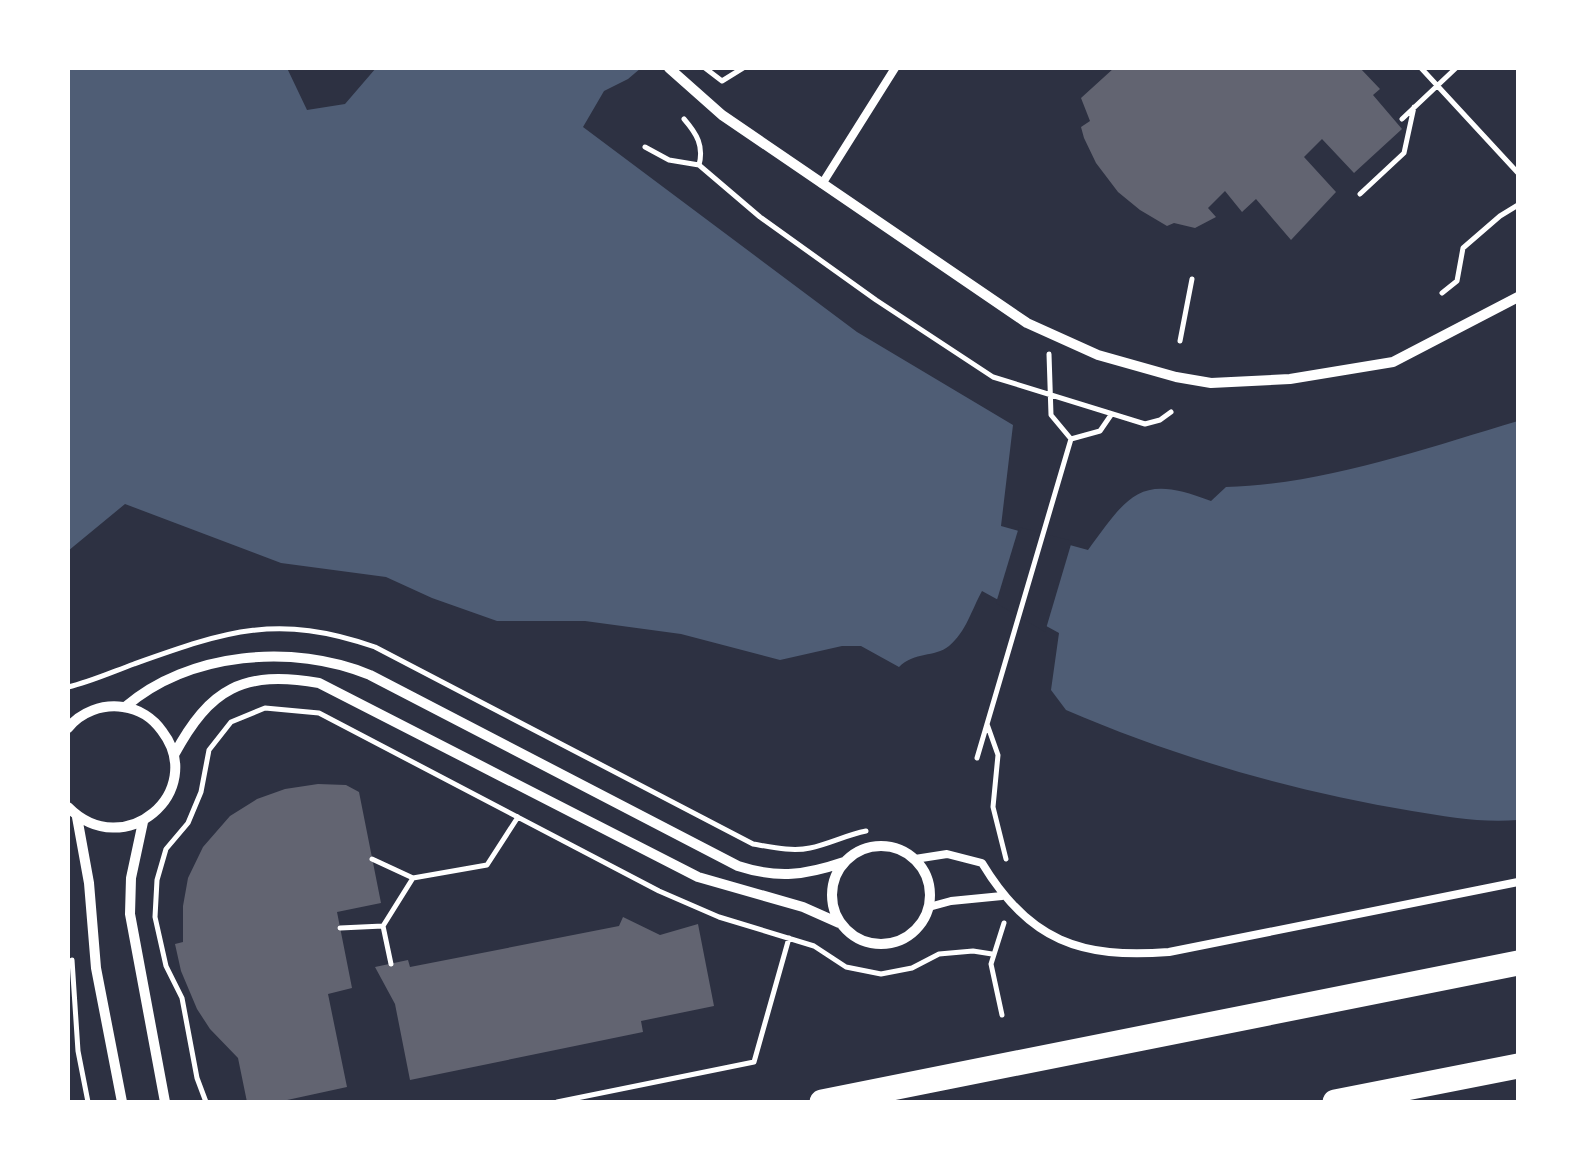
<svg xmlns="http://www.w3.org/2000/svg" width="1586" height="1170" font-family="'IBM Plex Sans',sans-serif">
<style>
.water{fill:#4f5d75}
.pier{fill:#2d3142}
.building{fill:#626471}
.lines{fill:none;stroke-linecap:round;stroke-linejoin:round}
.path{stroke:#fff;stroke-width:5}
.service{stroke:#fff;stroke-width:8}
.minor{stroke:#fff;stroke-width:10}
.primary{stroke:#fff;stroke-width:25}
</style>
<rect width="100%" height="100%" fill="#2d3142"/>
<!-- water -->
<path class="water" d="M 68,68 L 287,68 L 307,110 L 345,104 L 376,68 L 641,68 L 628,79 L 604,91 L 583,127 L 857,332 L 1013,425 L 1001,526 L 1088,550 C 1129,494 1140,473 1211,501 L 1226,487 C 1326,484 1423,449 1518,421 L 1518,820 C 1482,823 1448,817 1412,811 C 1295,792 1175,757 1066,710 L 1051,690 L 1059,633 L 982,591 C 972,609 966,632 949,646 C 934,658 915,651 899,667 L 861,646 L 842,646 L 780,660 L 681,634 L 585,621 L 497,621 L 432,598 L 386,577 L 281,563 L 125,504 L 68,551 Z"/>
<!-- pier -->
<path class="pier" d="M 1019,527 L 1072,541 L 1045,632 L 996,603 Z"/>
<!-- building -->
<path class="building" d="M 1114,68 L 1360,68 L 1380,89 L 1373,95 L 1402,129 L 1354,173 L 1322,139 L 1304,157 L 1336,192 L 1291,240 L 1256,199 L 1242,212 L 1225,191 L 1208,208 L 1216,217 L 1195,228 L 1174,223 L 1167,226 L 1140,210 L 1118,192 L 1096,163 L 1084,138 L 1081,127 L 1090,121 L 1081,98 Z
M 318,784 L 346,785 L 359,792 L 381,903 L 337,912 L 352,988 L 328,994 L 347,1087 L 278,1102 L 247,1102 L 238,1058 L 210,1029 L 197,1009 L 181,971 L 175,944 L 183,942 L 183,906 L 188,878 L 203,847 L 230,816 L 257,799 L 285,789 Z
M 623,917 L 660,935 L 698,924 L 714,1006 L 641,1021 L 643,1032 L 410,1080 L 395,1004 L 375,967 L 408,960 L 410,967 L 619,926 Z"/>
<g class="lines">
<!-- path -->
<path class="path" d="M 705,68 L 722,81 L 743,68
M 1421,68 L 1518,173
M 684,119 C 697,134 704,146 699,165
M 1402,119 L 1456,68
M 645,147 L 669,160 L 699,165 L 760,217 L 876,300 L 993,377 L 1145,424 L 1160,420 L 1171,412
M 1360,194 L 1404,153 L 1414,107
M 1442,293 L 1457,281 L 1463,248 L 1500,216 L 1518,205
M 1180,341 L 1192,279
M 1049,354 L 1051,415 L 1071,439 L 1100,431 L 1111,415
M 68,687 C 90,682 112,672 134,664 C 227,631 277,613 375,647 L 753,844 C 771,847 792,852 810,848 C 829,844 846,835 866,831
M 987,724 L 998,755 L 993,807 L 1006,859
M 977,758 L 1071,439
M 372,859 L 413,878 L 487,865 L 518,817
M 340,928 L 383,926
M 72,960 L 78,1051 L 88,1102
M 391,964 L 383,926 L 413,878
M 1002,1015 L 991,964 L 1004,923
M 206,1102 L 197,1078 L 182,998 L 166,966 L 155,917 L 157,880 L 166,849 L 188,823 L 201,792 L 209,750 L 231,722 L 265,708 L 319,713 L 659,891 L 719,917 L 814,946 L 846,967 L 881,974 L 912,968 L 939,954 L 973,951 L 992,954
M 557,1102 L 754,1062 L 789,938"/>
<!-- service -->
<path class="service" d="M 822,184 L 895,68
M 915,859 L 947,854 L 982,863 C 1029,941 1081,959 1169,952 L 1518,882
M 929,907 L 951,901 L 1002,896"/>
<!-- minor -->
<path class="minor" d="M 669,68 L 722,115 L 1027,323 L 1098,355 L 1176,377 L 1211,383 L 1290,379 L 1393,362 L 1518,297
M 125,707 C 189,652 293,643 370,675 L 738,866 C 778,879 806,875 844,862
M 68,728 C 81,712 102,704 123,707 C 139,709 153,718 162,731 C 208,791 124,864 68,807
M 174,755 C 210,688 243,670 319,683 L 698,877 L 803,907 L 839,923
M 77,817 L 89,883 L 96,968 L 122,1102
M 143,822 L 131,878 L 130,914 L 165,1102
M832 895a49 49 0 1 1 98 0a49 49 0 1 1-98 0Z"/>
<!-- primary -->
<path class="primary" d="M 822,1102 L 1518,963
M 1335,1102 L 1518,1066"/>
</g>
<!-- border -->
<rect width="1586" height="1170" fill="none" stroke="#ffffff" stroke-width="140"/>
</svg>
